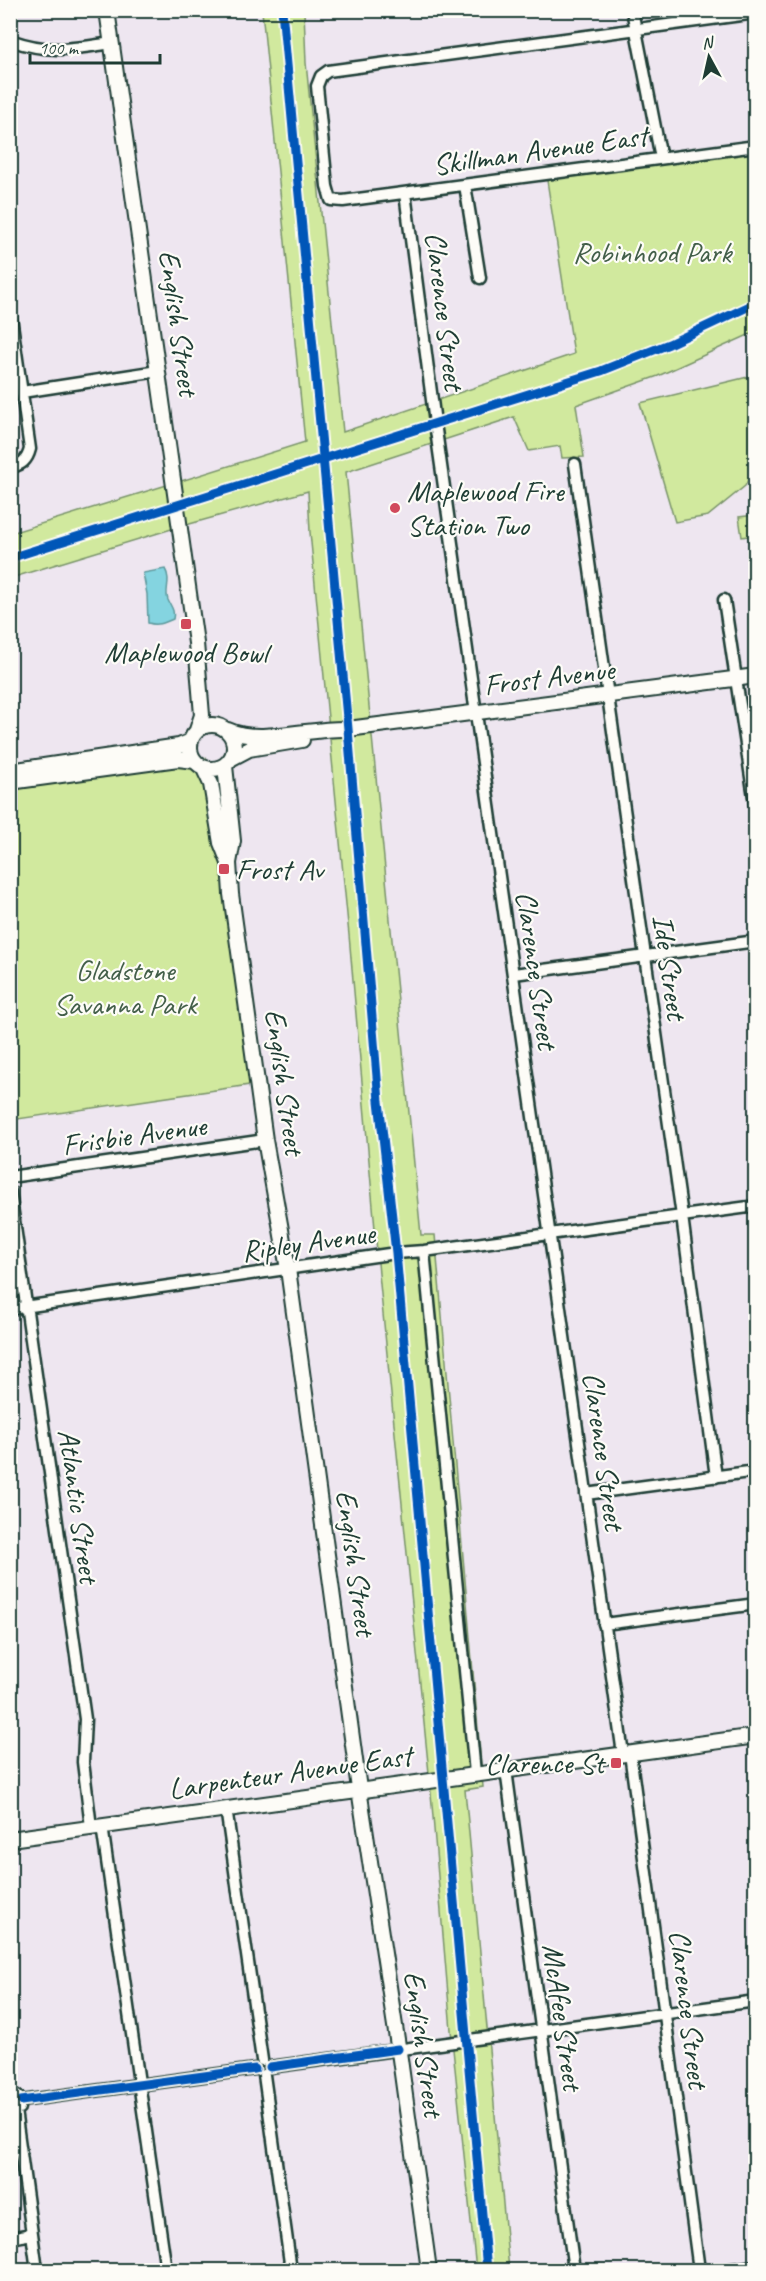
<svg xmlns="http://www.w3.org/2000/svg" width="766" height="2281" font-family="Caveat,sans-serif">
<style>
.green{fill:#d1e99e;stroke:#789369;stroke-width:1.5}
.water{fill:#84d4e0;stroke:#5c989b;stroke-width:1.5}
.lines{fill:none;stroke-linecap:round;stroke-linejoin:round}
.street-casing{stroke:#1f3d34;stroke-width:15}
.secondary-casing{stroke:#1f3d34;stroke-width:18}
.street{stroke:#fdfcf7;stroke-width:10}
.secondary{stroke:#fdfcf7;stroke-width:14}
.cycleway-casing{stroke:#fdfcf7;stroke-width:13}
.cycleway{stroke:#0057b8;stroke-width:9}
.poi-dot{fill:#d1495b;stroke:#fdfcf7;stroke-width:2}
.labels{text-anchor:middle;stroke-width:4.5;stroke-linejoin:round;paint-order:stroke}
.street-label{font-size:30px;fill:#1f3d34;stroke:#fdfcf7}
.park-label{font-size:30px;fill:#435f49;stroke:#fdfcf7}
.poi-label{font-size:30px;fill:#1f3d34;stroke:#fdfcf7;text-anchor:start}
</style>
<rect width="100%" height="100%" fill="#eee6f0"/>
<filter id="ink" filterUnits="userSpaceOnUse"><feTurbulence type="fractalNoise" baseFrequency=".0167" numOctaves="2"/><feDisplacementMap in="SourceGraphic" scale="12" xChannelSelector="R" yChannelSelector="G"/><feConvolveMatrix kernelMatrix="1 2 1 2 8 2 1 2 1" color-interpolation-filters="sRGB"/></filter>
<g filter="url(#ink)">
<!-- green -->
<path class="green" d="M 262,11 L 304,11 L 306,63 L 343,432 L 574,354 L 546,174 L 755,146 L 755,332 L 658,376 L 576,405 L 584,457 L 562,458 L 560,446 L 529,451 L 514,417 L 346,472 L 421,1235 L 435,1235 L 483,1787 L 465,1790 C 481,1950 494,2110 509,2270 L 476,2270 L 451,2030 L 431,1793 L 379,1274 L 349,935 L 310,532 L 308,491 L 186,525 L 181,481 L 305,442 Z
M 752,376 L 756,409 L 755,467 L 745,486 L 708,516 L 675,522 L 640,403 Z
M 170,484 L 175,528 L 11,578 L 11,533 Z
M 755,515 L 755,535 L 742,537 L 739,517 Z
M 206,758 L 256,1084 L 11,1120 L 11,785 Z"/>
<!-- water -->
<path class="water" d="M 165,569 C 172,581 164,590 168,600 C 171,607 175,610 173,619 C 164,623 158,626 148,623 L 147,594 L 143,573 Z"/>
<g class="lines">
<defs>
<path id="street" d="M 632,10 L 661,158
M 756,13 L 328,71 L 321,76 L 317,86 L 327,186 L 331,200 L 343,201 L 756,146
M 10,40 C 50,54 71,49 112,43
M 465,185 L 480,278
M 405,193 L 435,423 L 623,1754
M 10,310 L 30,449 C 27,461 22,464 10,468
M 22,392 L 158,371
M 575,464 L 682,1216 L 716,1477
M 724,600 L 756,810
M 514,974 L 756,941
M 10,1177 L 265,1140
M 10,1192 L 85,1719 L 83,1762 L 91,1827
M 424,1251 L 475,1773
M 10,1309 L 396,1253 L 424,1251 L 756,1206
M 586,1494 L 756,1471
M 604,1624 L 756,1604
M 630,1753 L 699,2270
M 506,1770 L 574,2270
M 226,1808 L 262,2060
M 102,1826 L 166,2270
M 270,2067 L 756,2001
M 264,2075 L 291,2270
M 10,2095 L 17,2096 L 20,2099 L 19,2108
M 21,2101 L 255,2069
M 15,2110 L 37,2270
M 10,2238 L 32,2234
M 725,2270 L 756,2266"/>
<path id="secondary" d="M 107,10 L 196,643 L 202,715 L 197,730
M190 747a22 22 0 1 1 44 0a22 22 0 1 1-44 0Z
M 228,730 C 258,745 313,727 348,729 L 756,676
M 232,758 L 249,749 L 302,740
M 225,766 L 233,841 L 229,863 L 231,894 L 265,1140 L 288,1269 L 359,1789 L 400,2059 L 429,2270
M 203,767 L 211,784 L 221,843 L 229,863
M 10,771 L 179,746 L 191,741
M 10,782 L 178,759 L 195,761
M 10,1839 L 756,1736"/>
</defs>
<!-- street casing -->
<use href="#street" class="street-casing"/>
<!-- secondary casing -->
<use href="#secondary" class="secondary-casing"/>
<!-- street -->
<use href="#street" class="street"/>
<!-- secondary -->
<use href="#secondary" class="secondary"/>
<defs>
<path id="cycleway" d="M 282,10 L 348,729 L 379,1101 L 396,1253 L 487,2270
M 10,558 L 601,371 L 669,344 L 756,303
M 270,2067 L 398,2049
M 21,2101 L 255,2069"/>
</defs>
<!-- cycleway casing -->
<use href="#cycleway" class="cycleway-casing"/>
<!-- cycleway -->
<use href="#cycleway" class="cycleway"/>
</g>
</g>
<!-- markers -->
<g class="poi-dot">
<circle cx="395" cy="508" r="6"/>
<rect x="180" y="618" width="12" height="12" rx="3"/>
<rect x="218" y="863" width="12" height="12" rx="3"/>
<rect x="610" y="1757" width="12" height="12" rx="3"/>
</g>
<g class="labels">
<!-- street labels -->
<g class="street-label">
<text transform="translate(540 150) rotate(-8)" y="10">Skillman Avenue East</text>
<text transform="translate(445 311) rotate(83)" y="10">Clarence Street</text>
<text transform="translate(179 323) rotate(82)" y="10">English Street</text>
<text transform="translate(549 677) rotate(-7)" y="10">Frost Avenue</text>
<text transform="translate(670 967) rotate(82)" y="10">Ide Street</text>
<text transform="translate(537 970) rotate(82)" y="10">Clarence Street</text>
<text transform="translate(285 1082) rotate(82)" y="10">English Street</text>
<text transform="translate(134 1135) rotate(-8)" y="10">Frisbie Avenue</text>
<text transform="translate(308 1242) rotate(-8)" y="10">Ripley Avenue</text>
<text transform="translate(604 1451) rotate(82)" y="10">Clarence Street</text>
<text transform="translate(79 1506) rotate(82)" y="10">Atlantic Street</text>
<text transform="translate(356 1563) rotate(82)" y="10">English Street</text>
<text transform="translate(290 1772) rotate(-8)" y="10">Larpenteur Avenue East</text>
<text transform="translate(689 2009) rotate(83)" y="10">Clarence Street</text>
<text transform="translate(563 2017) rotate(82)" y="10">McAfee Street</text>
<text transform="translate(424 2044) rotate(82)" y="10">English Street</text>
</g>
<!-- park labels -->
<g class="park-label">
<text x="652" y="262">Robinhood Park</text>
<text x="125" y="980">Gladstone<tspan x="125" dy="34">Savanna Park</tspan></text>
</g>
<!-- poi labels -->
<g class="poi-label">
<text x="407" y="501">Maplewood Fire<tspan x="407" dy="34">Station Two</tspan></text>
<text x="186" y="662" text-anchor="middle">Maplewood Bowl</text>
<text x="236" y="879">Frost Av</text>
<text x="604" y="1773" text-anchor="end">Clarence St</text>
</g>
</g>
<!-- margin -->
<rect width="766" height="2281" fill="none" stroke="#fdfcf7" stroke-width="36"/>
<rect x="18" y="18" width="730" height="2245" fill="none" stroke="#1f3d34" stroke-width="2" filter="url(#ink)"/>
<!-- north arrow -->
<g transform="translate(709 57) rotate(352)" stroke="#fdfcf7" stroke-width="4.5" paint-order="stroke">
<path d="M0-4.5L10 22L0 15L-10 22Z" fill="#1f3d34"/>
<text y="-9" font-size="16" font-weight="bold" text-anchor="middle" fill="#1f3d34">N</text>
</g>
<!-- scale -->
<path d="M30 54v9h130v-9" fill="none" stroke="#1f3d34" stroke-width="3"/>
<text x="39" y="54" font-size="18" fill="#1f3d34" stroke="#fdfcf7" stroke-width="4.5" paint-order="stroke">100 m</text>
</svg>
